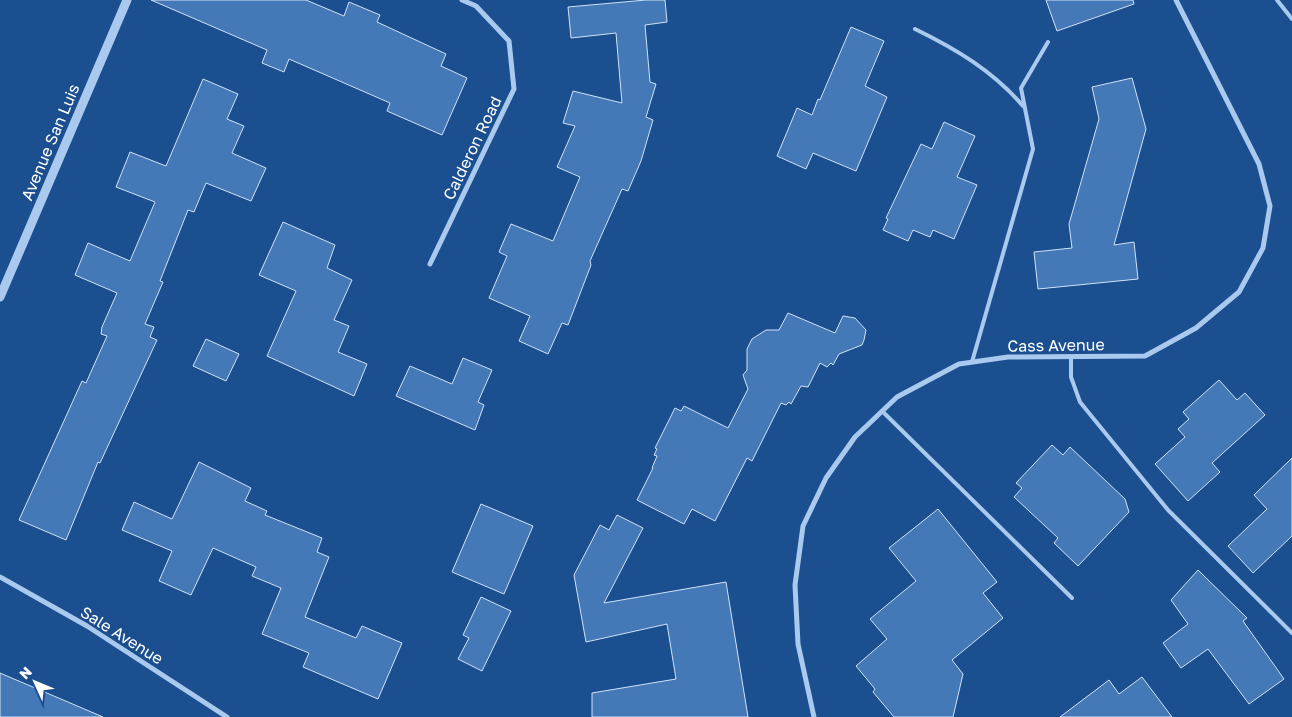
<svg xmlns="http://www.w3.org/2000/svg" width="1292" height="717" font-family="'Golos Text',sans-serif">
<style>
.building{fill:#4478b7;stroke:#cfe3fa}
.lines{fill:none;stroke-linecap:round;stroke-linejoin:round}
.service{stroke:#a9c9ee;stroke-width:4}
.minor{stroke:#a9c9ee;stroke-width:5}
.tertiary{stroke:#a9c9ee;stroke-width:9}
.labels{text-anchor:middle;stroke-width:4;stroke-linejoin:round;paint-order:stroke}
.street-label{font-size:16px;fill:#fff;stroke:#1b4f8f}
</style>
<rect width="100%" height="100%" fill="#1b4f8f"/>
<!-- building -->
<path class="building" d="M 151,0 L 306,0 L 344,16 L 349,2 L 380,15 L 377,22 L 446,54 L 441,66 L 467,78 L 442,135 L 387,111 L 390,103 L 289,59 L 284,72 L 262,63 L 267,50 Z
M 646,0 L 665,0 L 667,22 L 645,25 L 650,82 L 656,84 L 646,117 L 653,120 L 641,161 L 628,191 L 622,189 L 590,261 L 591,265 L 568,325 L 562,323 L 548,354 L 519,341 L 530,316 L 489,298 L 507,256 L 499,252 L 511,224 L 553,241 L 580,177 L 557,167 L 575,126 L 563,123 L 573,91 L 622,103 L 616,33 L 571,38 L 568,7 Z
M 1046,0 L 1133,0 L 1134,4 L 1057,31 Z
M 851,27 L 884,41 L 865,86 L 887,97 L 856,171 L 813,153 L 806,169 L 777,156 L 797,108 L 812,115 L 818,99 L 820,100 Z
M 1132,78 L 1146,129 L 1114,245 L 1134,242 L 1138,279 L 1038,289 L 1034,252 L 1072,248 L 1069,224 L 1099,119 L 1092,87 Z
M 203,79 L 238,94 L 227,119 L 244,126 L 232,153 L 266,168 L 251,201 L 206,183 L 194,212 L 188,210 L 160,281 L 163,282 L 145,324 L 154,327 L 150,337 L 157,340 L 100,463 L 98,462 L 66,540 L 19,520 L 82,381 L 86,383 L 107,336 L 101,334 L 102,327 L 117,293 L 75,275 L 88,243 L 130,261 L 155,202 L 116,187 L 130,152 L 166,166 Z
M 944,122 L 975,136 L 957,177 L 977,185 L 954,239 L 933,230 L 930,237 L 913,230 L 908,241 L 883,230 L 888,219 L 886,218 L 921,144 L 932,149 Z
M 283,222 L 335,245 L 327,268 L 352,280 L 334,320 L 349,326 L 338,352 L 367,364 L 354,396 L 267,356 L 296,291 L 259,275 Z
M 788,313 L 835,333 L 843,316 L 855,318 L 866,330 L 864,340 L 862,345 L 839,354 L 833,365 L 831,363 L 827,367 L 820,363 L 808,387 L 801,386 L 791,404 L 789,402 L 786,405 L 781,403 L 752,461 L 747,458 L 715,521 L 692,509 L 684,524 L 637,500 L 653,468 L 652,468 L 657,456 L 654,455 L 657,449 L 655,448 L 675,408 L 681,411 L 684,406 L 728,428 L 748,389 L 743,375 L 747,370 L 747,349 L 752,339 L 766,330 L 779,330 Z
M 206,339 L 239,354 L 226,381 L 193,366 Z
M 463,358 L 492,370 L 478,402 L 484,405 L 475,430 L 396,396 L 410,366 L 452,384 Z
M 1219,380 L 1237,400 L 1245,393 L 1265,415 L 1212,463 L 1220,472 L 1188,501 L 1155,464 L 1185,437 L 1178,429 L 1189,419 L 1183,412 Z
M 1052,445 L 1063,455 L 1070,447 L 1125,499 L 1129,512 L 1078,566 L 1054,543 L 1058,538 L 1014,497 L 1022,488 L 1016,483 Z
M 1292,458 L 1292,536 L 1253,573 L 1228,546 L 1267,509 L 1254,495 Z
M 199,462 L 251,488 L 245,501 L 267,511 L 265,515 L 322,538 L 317,552 L 329,557 L 305,617 L 356,638 L 362,626 L 402,643 L 378,699 L 303,667 L 309,653 L 262,634 L 281,588 L 252,576 L 256,567 L 213,548 L 191,595 L 159,581 L 172,551 L 122,530 L 134,502 L 172,519 Z
M 481,504 L 533,526 L 504,594 L 452,572 Z
M 938,509 L 997,582 L 983,593 L 1003,618 L 952,660 L 963,674 L 953,717 L 894,717 L 873,692 L 875,689 L 856,666 L 887,639 L 870,619 L 916,581 L 889,548 Z
M 617,515 L 643,528 L 604,603 L 726,582 L 748,717 L 592,717 L 592,693 L 676,679 L 667,624 L 586,642 L 574,575 L 600,525 L 609,530 Z
M 1198,570 L 1247,618 L 1243,621 L 1284,679 L 1249,704 L 1208,649 L 1181,668 L 1163,643 L 1188,624 L 1171,600 Z
M 481,597 L 511,611 L 482,671 L 458,659 L 469,638 L 463,635 Z
M 0,673 L 103,717 L 0,717 Z
M 1142,677 L 1172,717 L 1060,717 L 1109,680 L 1119,694 Z"/>
<g class="lines">
<!-- service -->
<path class="service" d="M 1277,0 L 1292,19
M 915,29 C 956,49 993,71 1023,106
M 1071,357 L 1071,377 L 1080,402 L 1168,510 L 1292,633
M 972,362 L 1033,149 L 1021,88 L 1048,42
M 882,411 L 1072,598"/>
<!-- minor -->
<path class="minor" d="M 430,264 L 514,89 L 509,41 L 476,6 L 462,0
M 0,577 L 87,626 L 227,717
M 814,717 L 798,644 L 795,585 L 803,526 L 826,478 L 855,437 L 897,397 L 959,364 L 1008,357 L 1145,356 L 1196,328 L 1239,292 L 1263,248 L 1270,206 L 1259,164 L 1176,0"/>
<!-- tertiary -->
<path class="tertiary" d="M 0,297 L 127,0"/>
</g>
<g class="labels">
<!-- street labels -->
<g class="street-label">
<text transform="translate(50 142) rotate(-67)" y="6">Avenue San Luis</text>
<text transform="translate(472 148) rotate(-64)" y="6">Calderon Road</text>
<text transform="translate(1056 345) rotate(-1)" y="6">Cass Avenue</text>
<text transform="translate(122 635) rotate(32)" y="6">Sale Avenue</text>
</g>
</g>
<!-- north arrow -->
<g transform="translate(35 682) rotate(314)" stroke="#1b4f8f" stroke-width="4" paint-order="stroke">
<path d="M0-4L9 19L0 12L-9 19Z" fill="#ffffff"/>
<text y="-8" font-size="14" font-weight="bold" text-anchor="middle" fill="#ffffff">N</text>
</g>
</svg>
